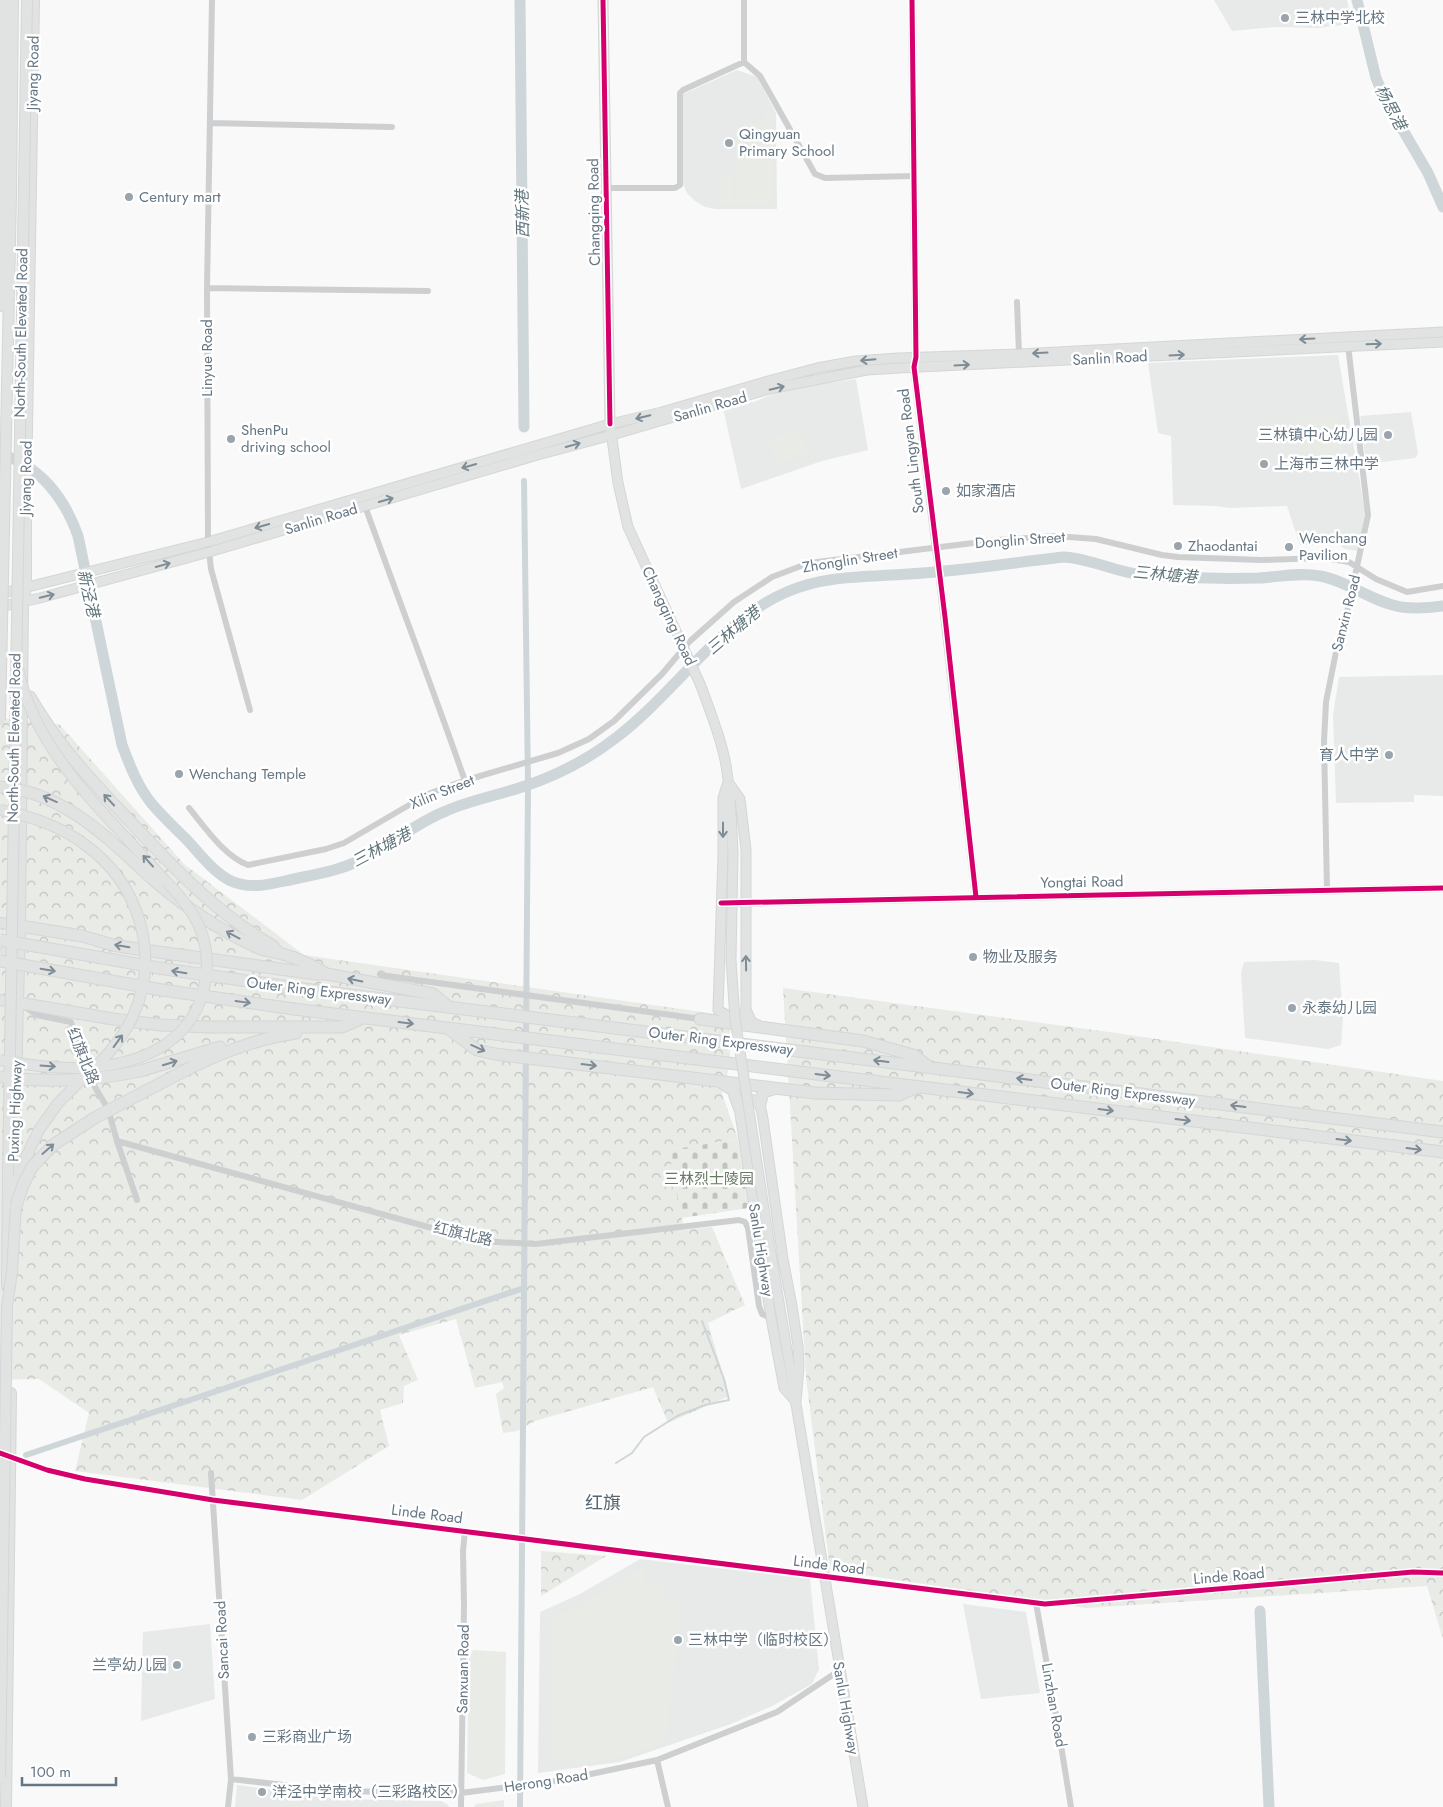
<svg xmlns="http://www.w3.org/2000/svg" width="1443" height="1807" font-family="Jost,'Noto Sans SC',sans-serif">
<style>
.built{fill:#e8e9e9}
.forest{fill:url(#forest-crowns)}
.cemetery{fill:url(#cemetery-stones)}
.green{fill:#e8ebe6}
.lines{fill:none;stroke-linecap:round;stroke-linejoin:round}
.stream{stroke:#ced6d9;stroke-width:2}
.canal{stroke:#ced6d9;stroke-width:6}
.river{stroke:#ced6d9;stroke-width:11}
.secondary-casing{stroke:#d5d6d7;stroke-width:11}
.primary-casing{stroke:#d5d6d7;stroke-width:12}
.trunk-casing{stroke:#d5d6d6;stroke-width:12}
.motorway-casing{stroke:#d5d6d6;stroke-width:13}
.minor{stroke:#cecfd0;stroke-width:6}
.tertiary{stroke:#cecfd0;stroke-width:8}
.secondary{stroke:#e1e2e2;stroke-width:9}
.primary{stroke:#e1e2e2;stroke-width:10}
.trunk{stroke:#e1e2e2;stroke-width:10}
.motorway{stroke:#e1e2e2;stroke-width:11}
.secondary-bridge-casing{stroke:#d5d6d7;stroke-width:11;stroke-linecap:butt}
.trunk-bridge-casing{stroke:#d5d6d6;stroke-width:12;stroke-linecap:butt}
.motorway-bridge-casing{stroke:#d5d6d6;stroke-width:13;stroke-linecap:butt}
.tertiary-bridge{stroke:#cecfd0;stroke-width:8}
.secondary-bridge{stroke:#e1e2e2;stroke-width:9}
.trunk-bridge{stroke:#e1e2e2;stroke-width:10}
.motorway-bridge{stroke:#e1e2e2;stroke-width:11}
.cycleway-casing{stroke:#fff;stroke-width:8}
.cycleway{stroke:#d6006c;stroke-width:5}
.oneway{stroke:#7e8c96}
.poi-dot{fill:#99a4ac;stroke:#fff;stroke-width:2}
.labels{text-anchor:middle;stroke-width:5;stroke-linejoin:round;paint-order:stroke}
.poi-label{font-size:15px;fill:#657683;stroke:#fff;text-anchor:start}
.street-label{font-size:15px;fill:#657683;stroke:#fff}
.park-label{font-size:15px;fill:#687a64;stroke:#fff}
.water-label{font-size:16px;font-style:italic;fill:#60757c;stroke:#fff}
.quarter-label{font-size:18px;fill:#57646e;stroke:#fff}
</style>
<defs>
<pattern id="forest-crowns" width="20" height="18" patternUnits="userSpaceOnUse" patternTransform="scale(1.25)"><rect width="20" height="18" fill="#e8ebe6"/><path d="M2 6a3 3 0 1 1 6 0M12 15a3 3 0 1 1 6 0" fill="none" stroke="#c0c3c0"/></pattern>
<pattern id="cemetery-stones" width="16" height="16" patternUnits="userSpaceOnUse" patternTransform="scale(1.25)"><rect width="16" height="16" fill="#e8ebe6"/><path d="M2 7V4a2 2 0 0 1 4 0v3zM10 15v-3a2 2 0 0 1 4 0v3z" fill="#c0c3c0"/></pattern>
</defs>
<rect width="100%" height="100%" fill="#f9f9f9"/>
<!-- built -->
<path class="built" d="M 1214,0 L 1347,0 L 1349,9 L 1342,25 L 1318,28 L 1276,27 L 1232,31 Z
M 737,70 L 757,77 L 776,113 L 777,209 L 716,209 L 705,207 L 695,201 L 687,193 L 683,184 L 681,95 Z
M 1338,355 L 1365,512 L 1358,551 L 1345,549 L 1338,544 L 1300,545 L 1287,506 L 1230,508 L 1216,506 L 1173,505 L 1171,436 L 1158,433 L 1148,363 Z
M 856,379 L 868,450 L 822,461 L 741,489 L 723,408 L 754,402 L 780,391 Z
M 1411,412 L 1418,454 L 1415,458 L 1366,464 L 1360,416 Z
M 1443,675 L 1443,796 L 1414,795 L 1414,802 L 1336,803 L 1333,715 L 1339,677 Z
M 1315,960 L 1339,963 L 1343,1018 L 1341,1045 L 1328,1049 L 1245,1038 L 1241,973 L 1244,962 Z
M 640,1559 L 810,1579 L 819,1669 L 812,1684 L 772,1706 L 731,1724 L 620,1762 L 538,1773 L 540,1612 L 580,1594 Z
M 963,1604 L 1026,1612 L 1040,1693 L 981,1699 Z
M 210,1624 L 215,1699 L 141,1721 L 143,1632 Z
M 237,1785 L 339,1799 L 441,1801 L 447,1804 L 449,1807 L 235,1807 Z"/>
<!-- forest -->
<path class="forest" d="M 0,718 L 60,725 L 184,864 L 304,955 L 730,1016 L 730,1064 L 722,1094 L 738,1139 L 669,1150 L 684,1230 L 712,1227 L 745,1305 L 708,1323 L 729,1396 L 668,1423 L 653,1387 L 535,1421 L 517,1431 L 503,1433 L 496,1394 L 504,1388 L 502,1382 L 475,1388 L 456,1319 L 399,1335 L 418,1380 L 404,1386 L 403,1403 L 380,1410 L 389,1446 L 302,1500 L 75,1471 L 89,1413 L 39,1379 L 0,1380 Z
M 783,988 L 1109,1032 L 1443,1081 L 1443,1639 L 1427,1586 L 1086,1608 L 830,1570 L 806,1377 Z
M 541,1551 L 606,1556 L 541,1596 Z"/>
<!-- cemetery -->
<path class="cemetery" d="M 738,1139 L 749,1208 L 681,1218 L 669,1150 Z"/>
<!-- green -->
<path class="green" d="M 765,108 L 771,108 L 773,204 L 736,205 L 735,138 C 741,124 751,118 765,125 Z
M 719,175 L 734,175 L 735,205 L 720,206 Z
M 1338,414 L 1344,464 L 1303,469 L 1297,419 Z
M 799,428 L 809,454 L 777,465 L 768,439 Z
M 646,1565 L 643,1581 L 666,1585 L 662,1599 L 682,1602 L 666,1743 L 604,1762 L 578,1763 L 551,1760 L 551,1618 L 577,1607 Z
M 473,1650 L 506,1652 L 505,1774 L 483,1780 L 467,1773 L 469,1659 Z
M 504,1800 L 504,1807 L 474,1807 L 476,1804 Z"/>
<g class="lines">
<!-- stream -->
<path class="stream" d="M 616,1463 L 632,1453 L 644,1437 L 677,1416 L 705,1405 L 729,1400 L 724,1379 L 702,1321"/>
<!-- canal -->
<path class="canal" d="M 26,1455 L 524,1288
M 520,1807 L 528,785 L 524,481"/>
<!-- river -->
<path class="river" d="M 520,0 L 524,427
M 1357,0 L 1376,78 L 1386,101 L 1428,173 L 1443,207
M 0,454 C 40,465 65,499 78,536 L 122,745 C 130,766 138,787 152,804 C 163,817 175,828 187,840 C 200,854 213,872 231,881 C 249,889 267,885 285,881 C 310,875 337,872 360,860 C 390,846 415,823 446,811 C 471,800 499,795 525,786 C 558,775 590,758 617,737 C 675,693 721,619 789,591 C 827,575 869,577 909,574 C 960,571 1012,563 1063,557 C 1091,558 1116,573 1144,575 C 1182,578 1221,579 1259,578 C 1278,577 1300,572 1320,576 C 1348,581 1372,602 1401,607 C 1415,609 1429,608 1443,606
M 1260,1611 L 1269,1807"/>
<defs>
<path id="secondary" d="M 603,0 L 610,424 L 618,483 L 628,527 L 681,642
M 0,594 L 208,542 L 610,424 L 662,412 L 768,381 L 817,368 L 856,361 L 898,358 L 1019,354 L 1443,332
M 0,607 L 40,598 L 209,552 L 534,456 L 612,435 L 769,389 L 867,370 L 899,368 L 1443,342
M 701,686 C 710,711 724,746 727,772 C 731,799 732,827 733,854
M 718,1010 C 726,1016 738,1018 746,1012 L 746,850 L 740,799 L 728,782
M 718,1010 L 723,855 L 723,798 L 728,782
M 748,1098 C 761,1101 761,1107 763,1119 L 783,1259 L 792,1306 L 798,1346 L 799,1367 L 796,1402 L 784,1388 L 771,1318 L 739,1107 L 743,1101 Z
M 771,1254 L 863,1807"/>
<path id="primary" d="M 0,306 L 5,0
M 0,923 L 19,925
M 0,957 L 15,943
M 0,1000 L 18,1003
M 13,1196 L 20,926 L 23,600 L 26,588 L 26,490 L 34,0
M 6,1807 L 11,1393"/>
<path id="trunk" d="M 3,578 L 11,196 L 13,0
M 18,1192 L 27,1155 L 39,1130
M 7,1285 L 8,1176"/>
<path id="motorway" d="M 30,697 C 57,744 88,777 125,816 C 170,864 215,913 273,946 L 278,953
M 157,883 C 188,909 222,932 261,949 C 267,951 273,951 279,953 C 294,957 312,965 325,973
M 20,926 L 82,936 L 113,945 L 137,949 L 316,974 L 327,974 L 433,994 L 449,1007
M 296,988 L 1443,1132
M 19,1003 L 113,1019 L 161,1025 L 209,1027 L 342,1027 L 363,1018
M 294,1009 L 1443,1152
M 746,1012 L 751,1023 L 758,1026
M 700,1019 L 863,1041 L 913,1055 L 928,1066
M 449,1029 L 477,1050 L 495,1054 L 815,1093 L 899,1095 L 917,1087
M 192,1067 C 225,1051 260,1038 296,1033
M 140,1071 L 220,1047
M 722,1083 L 733,1090 L 739,1107
M 760,1104 L 763,1092 L 773,1089"/>
</defs>
<!-- secondary casing -->
<use href="#secondary" class="secondary-casing"/>
<!-- primary casing -->
<use href="#primary" class="primary-casing"/>
<!-- trunk casing -->
<use href="#trunk" class="trunk-casing"/>
<!-- motorway casing -->
<use href="#motorway" class="motorway-casing"/>
<!-- minor -->
<path class="minor" d="M 212,0 L 207,288 L 208,542 L 211,569 L 250,710
M 744,62 L 760,76 L 815,174 L 825,178 L 914,176
M 210,123 L 392,127
M 605,188 L 675,188 L 680,185 L 680,93 L 683,90 L 744,62 L 744,0
M 207,288 L 428,291
M 1017,302 L 1019,354
M 365,506 C 398,598 433,689 465,781
M 189,808 C 204,826 224,856 248,865 L 326,849 L 344,843 L 428,794 L 460,782 L 558,753 L 589,739 L 614,721 L 662,674 L 689,642 L 734,602 L 772,577 L 801,566 L 817,562 L 998,540 L 1055,536 L 1096,539 L 1162,555 L 1178,557 L 1261,560 L 1325,558 L 1349,562 L 1376,579 L 1407,592 L 1443,586
M 1327,890 L 1324,741 L 1326,702 L 1338,642 L 1348,608 L 1368,515 L 1348,345
M 380,975 L 700,1019
M 24,1006 L 37,1015 L 71,1022 L 95,1087 L 108,1109 L 117,1141 L 137,1200
M 117,1141 L 479,1241 L 536,1244 L 739,1220 L 745,1222 L 748,1228 L 759,1306 L 762,1314 L 771,1318
M 7,1456 L 47,1470 L 85,1479 L 213,1500 L 1045,1604 L 1413,1572 L 1443,1573
M 211,1473 L 231,1779 L 228,1807
M 1036,1603 L 1057,1721 L 1071,1807
M 657,1760 L 668,1807
M 231,1779 L 336,1791 L 461,1793 L 563,1780 L 657,1760 L 777,1712 L 840,1670
M 461,1807 L 464,1605 L 463,1551 L 465,1531"/>
<!-- tertiary -->
<path class="tertiary" d="M 912,0 L 916,357 L 914,367 L 934,533
M 940,579 L 976,897
M 728,903 L 1443,888"/>
<!-- secondary -->
<use href="#secondary" class="secondary"/>
<!-- primary -->
<use href="#primary" class="primary"/>
<!-- trunk -->
<use href="#trunk" class="trunk"/>
<!-- motorway -->
<use href="#motorway" class="motorway"/>
<defs>
<path id="secondary-bridge" d="M 681,642 L 701,686
M 733,854 L 731,960 L 735,1019 L 771,1254"/>
<path id="trunk-bridge" d="M 0,720 L 3,578
M 0,810 C 30,816 60,826 84,844 C 139,883 161,954 133,1016 C 124,1036 110,1052 95,1068
M 0,1060 C 54,1071 130,1076 175,1037 C 206,1010 215,964 199,926 C 188,902 167,883 150,864 C 99,807 33,747 18,668
M 39,1130 L 58,1103 L 84,1077
M 8,1176 L 27,0
M 0,1777 L 7,1306 L 12,1272 L 16,1206"/>
<path id="motorway-bridge" d="M 0,787 C 66,792 110,841 157,883
M 0,940 L 165,969 L 296,988
M 0,961 L 162,990 L 294,1009
M 0,1077 C 47,1083 93,1081 140,1071
M 16,1206 L 23,1185 L 32,1167 L 53,1145 L 96,1117 L 192,1067"/>
</defs>
<!-- secondary-bridge casing -->
<use href="#secondary-bridge" class="secondary-bridge-casing"/>
<!-- trunk-bridge casing -->
<use href="#trunk-bridge" class="trunk-bridge-casing"/>
<!-- motorway-bridge casing -->
<use href="#motorway-bridge" class="motorway-bridge-casing"/>
<!-- tertiary-bridge -->
<path class="tertiary-bridge" d="M 934,533 L 940,579"/>
<!-- secondary-bridge -->
<use href="#secondary-bridge" class="secondary-bridge"/>
<!-- trunk-bridge -->
<use href="#trunk-bridge" class="trunk-bridge"/>
<!-- motorway-bridge -->
<use href="#motorway-bridge" class="motorway-bridge"/>
<defs>
<path id="cycleway" d="M 603,0 L 610,424
M 912,0 L 916,357 L 914,367 L 945,617 L 976,897
M 721,903 L 1443,888
M 0,1453 L 47,1470 L 85,1479 L 213,1500 L 1045,1604 L 1413,1572 L 1443,1573"/>
</defs>
<!-- cycleway casing -->
<use href="#cycleway" class="cycleway-casing"/>
<!-- cycleway -->
<use href="#cycleway" class="cycleway"/>
</g>
<!-- one-way arrows -->
<defs><path id="oneway-shaft" d="M-6 0H5M1.5-3L5.5 0L1.5 3" fill="none" stroke-width="1.6" stroke-linecap="round" stroke-linejoin="round" transform="scale(1.25)"/></defs>
<g class="oneway">
<use href="#oneway-shaft" transform="translate(1307 339) rotate(177)"/>
<use href="#oneway-shaft" transform="translate(1374 344) rotate(-2)"/>
<use href="#oneway-shaft" transform="translate(1040 353) rotate(177)"/>
<use href="#oneway-shaft" transform="translate(1177 355) rotate(-3)"/>
<use href="#oneway-shaft" transform="translate(868 360) rotate(175)"/>
<use href="#oneway-shaft" transform="translate(962 365) rotate(-3)"/>
<use href="#oneway-shaft" transform="translate(777 388) rotate(-13)"/>
<use href="#oneway-shaft" transform="translate(643 417) rotate(167)"/>
<use href="#oneway-shaft" transform="translate(573 445) rotate(-15)"/>
<use href="#oneway-shaft" transform="translate(469 466) rotate(164)"/>
<use href="#oneway-shaft" transform="translate(386 500) rotate(-16)"/>
<use href="#oneway-shaft" transform="translate(262 526) rotate(164)"/>
<use href="#oneway-shaft" transform="translate(163 565) rotate(-15)"/>
<use href="#oneway-shaft" transform="translate(47 596) rotate(-14)"/>
<use href="#oneway-shaft" transform="translate(50 799) rotate(-156)"/>
<use href="#oneway-shaft" transform="translate(109 800) rotate(-133)"/>
<use href="#oneway-shaft" transform="translate(723 830) rotate(90)"/>
<use href="#oneway-shaft" transform="translate(148 861) rotate(-132)"/>
<use href="#oneway-shaft" transform="translate(233 935) rotate(-152)"/>
<use href="#oneway-shaft" transform="translate(122 946) rotate(-170)"/>
<use href="#oneway-shaft" transform="translate(746 963) rotate(-91)"/>
<use href="#oneway-shaft" transform="translate(48 970) rotate(10)"/>
<use href="#oneway-shaft" transform="translate(179 972) rotate(-171)"/>
<use href="#oneway-shaft" transform="translate(355 980) rotate(-168)"/>
<use href="#oneway-shaft" transform="translate(243 1002) rotate(8)"/>
<use href="#oneway-shaft" transform="translate(406 1023) rotate(7)"/>
<use href="#oneway-shaft" transform="translate(118 1041) rotate(-54)"/>
<use href="#oneway-shaft" transform="translate(478 1048) rotate(24)"/>
<use href="#oneway-shaft" transform="translate(881 1061) rotate(-173)"/>
<use href="#oneway-shaft" transform="translate(170 1063) rotate(-17)"/>
<use href="#oneway-shaft" transform="translate(589 1065) rotate(7)"/>
<use href="#oneway-shaft" transform="translate(48 1066) rotate(4)"/>
<use href="#oneway-shaft" transform="translate(823 1075) rotate(7)"/>
<use href="#oneway-shaft" transform="translate(1024 1079) rotate(-173)"/>
<use href="#oneway-shaft" transform="translate(966 1093) rotate(7)"/>
<use href="#oneway-shaft" transform="translate(1238 1106) rotate(-173)"/>
<use href="#oneway-shaft" transform="translate(1106 1110) rotate(7)"/>
<use href="#oneway-shaft" transform="translate(1183 1120) rotate(7)"/>
<use href="#oneway-shaft" transform="translate(1344 1140) rotate(7)"/>
<use href="#oneway-shaft" transform="translate(48 1149) rotate(-41)"/>
<use href="#oneway-shaft" transform="translate(1414 1149) rotate(7)"/>
</g>
<!-- markers -->
<g class="poi-dot">
<circle cx="1285" cy="18" r="5"/>
<circle cx="729" cy="143" r="5"/>
<circle cx="129" cy="197" r="5"/>
<circle cx="1388" cy="435" r="5"/>
<circle cx="231" cy="439" r="5"/>
<circle cx="1264" cy="464" r="5"/>
<circle cx="946" cy="491" r="5"/>
<circle cx="1178" cy="546" r="5"/>
<circle cx="1289" cy="547" r="5"/>
<circle cx="1389" cy="755" r="5"/>
<circle cx="179" cy="774" r="5"/>
<circle cx="973" cy="957" r="5"/>
<circle cx="1292" cy="1008" r="5"/>
<circle cx="678" cy="1640" r="5"/>
<circle cx="177" cy="1665" r="5"/>
<circle cx="252" cy="1737" r="5"/>
<circle cx="262" cy="1792" r="5"/>
</g>
<g class="labels">
<!-- poi labels -->
<g class="poi-label">
<text x="1295" y="23">三林中学北校</text>
<text x="739" y="139">Qingyuan<tspan x="739" dy="17">Primary School</tspan></text>
<text x="139" y="202">Century mart</text>
<text x="241" y="435">ShenPu<tspan x="241" dy="17">driving school</tspan></text>
<text x="1378" y="440" text-anchor="end">三林镇中心幼儿园</text>
<text x="1274" y="469">上海市三林中学</text>
<text x="956" y="496">如家酒店</text>
<text x="1299" y="543">Wenchang<tspan x="1299" dy="17">Pavilion</tspan></text>
<text x="1188" y="551">Zhaodantai</text>
<text x="1379" y="760" text-anchor="end">育人中学</text>
<text x="189" y="779">Wenchang Temple</text>
<text x="983" y="962">物业及服务</text>
<text x="1302" y="1013">永泰幼儿园</text>
<text x="688" y="1645">三林中学（临时校区）</text>
<text x="167" y="1670" text-anchor="end">兰亭幼儿园</text>
<text x="262" y="1742">三彩商业广场</text>
<text x="272" y="1797">洋泾中学南校（三彩路校区）</text>
</g>
<!-- street labels -->
<g class="street-label">
<text transform="translate(33 73) rotate(-89)" y="5">Jiyang Road</text>
<text transform="translate(594 212) rotate(-91)" y="5">Changqing Road</text>
<text transform="translate(21 333) rotate(-89)" y="5">North-South Elevated Road</text>
<text transform="translate(207 358) rotate(-90)" y="5">Linyue Road</text>
<text transform="translate(1110 358) rotate(-3)" y="5">Sanlin Road</text>
<text transform="translate(710 407) rotate(-16)" y="5">Sanlin Road</text>
<text transform="translate(911 451) rotate(-97)" y="5">South Lingyan Road</text>
<text transform="translate(26 478) rotate(-89)" y="5">Jiyang Road</text>
<text transform="translate(321 519) rotate(-17)" y="5">Sanlin Road</text>
<text transform="translate(1020 540) rotate(-4)" y="5">Donglin Street</text>
<text transform="translate(850 560) rotate(-9)" y="5">Zhonglin Street</text>
<text transform="translate(1346 613) rotate(-76)" y="5">Sanxin Road</text>
<text transform="translate(669 616) rotate(65)" y="5">Changqing Road</text>
<text transform="translate(14 738) rotate(-89)" y="5">North-South Elevated Road</text>
<text transform="translate(442 792) rotate(-22)" y="5">Xilin Street</text>
<text transform="translate(1082 882) rotate(-1)" y="5">Yongtai Road</text>
<text transform="translate(319 991) rotate(7)" y="5">Outer Ring Expressway</text>
<text transform="translate(721 1041) rotate(7)" y="5">Outer Ring Expressway</text>
<text transform="translate(83 1056) rotate(68)" y="5">红旗北路</text>
<text transform="translate(1123 1092) rotate(7)" y="5">Outer Ring Expressway</text>
<text transform="translate(15 1111) rotate(-88)" y="5">Puxing Highway</text>
<text transform="translate(463 1234) rotate(13)" y="5">红旗北路</text>
<text transform="translate(761 1250) rotate(81)" y="5">Sanlu Highway</text>
<text transform="translate(427 1514) rotate(7)" y="5">Linde Road</text>
<text transform="translate(829 1565) rotate(7)" y="5">Linde Road</text>
<text transform="translate(1229 1576) rotate(-5)" y="5">Linde Road</text>
<text transform="translate(222 1640) rotate(-93)" y="5">Sancai Road</text>
<text transform="translate(463 1669) rotate(-89)" y="5">Sanxuan Road</text>
<text transform="translate(1054 1705) rotate(80)" y="5">Linzhan Road</text>
<text transform="translate(846 1708) rotate(80)" y="5">Sanlu Highway</text>
<text transform="translate(546 1781) rotate(-9)" y="5">Herong Road</text>
</g>
<!-- park labels -->
<g class="park-label">
<text x="709" y="1184">三林烈士陵园</text>
</g>
<!-- water labels -->
<g class="water-label">
<text transform="translate(1391 107) rotate(62)" y="6">杨思港</text>
<text transform="translate(522 214) rotate(-91)" y="6">西新港</text>
<text transform="translate(1165 574) rotate(5)" y="6">三林塘港</text>
<text transform="translate(89 593) rotate(77)" y="6">新泾港</text>
<text transform="translate(733 630) rotate(-40)" y="6">三林塘港</text>
<text transform="translate(381 847) rotate(-28)" y="6">三林塘港</text>
</g>
<!-- quarter labels -->
<g class="quarter-label">
<text x="603" y="1509">红旗</text>
</g>
</g>
<!-- scale -->
<path d="M22 1777v8h94v-8" fill="none" stroke="#657683" stroke-width="2.5"/>
<text x="30" y="1777" font-size="15" fill="#657683" stroke="#ffffff" stroke-width="4" paint-order="stroke">100 m</text>
</svg>
